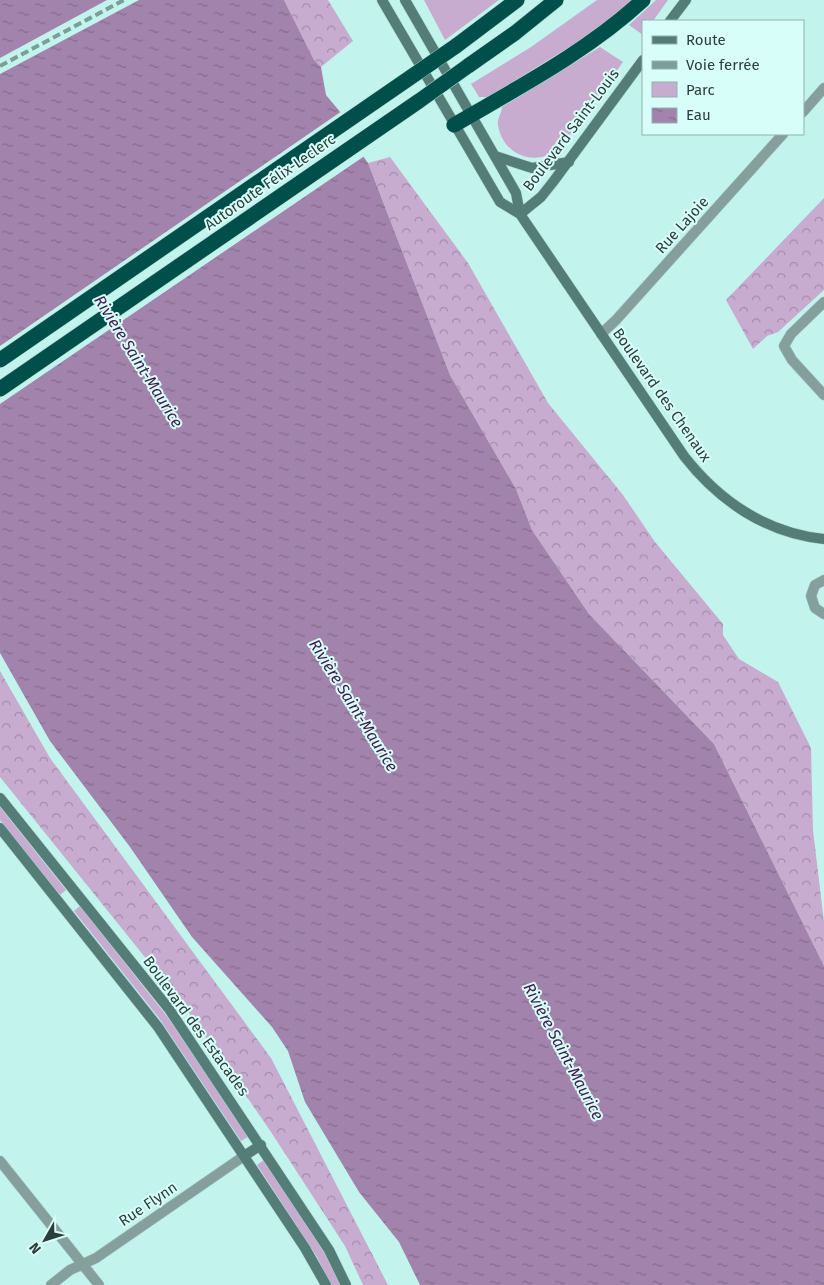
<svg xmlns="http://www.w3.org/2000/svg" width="824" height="1285" font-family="'Fira Sans',sans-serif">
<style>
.green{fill:#c7accf}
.forest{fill:url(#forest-crowns)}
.water{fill:url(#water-ripples)}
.pier{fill:#c3f3ed}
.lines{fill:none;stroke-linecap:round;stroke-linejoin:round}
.street-casing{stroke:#a5cfc9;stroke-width:11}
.secondary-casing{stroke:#a5cfc9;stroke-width:11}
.highway-casing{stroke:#a5cfc9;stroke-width:16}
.street{stroke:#85a09c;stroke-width:10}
.secondary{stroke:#547d78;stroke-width:10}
.highway{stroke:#004f4a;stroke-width:15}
.rail{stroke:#7b9e99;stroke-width:4;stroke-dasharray:8 4;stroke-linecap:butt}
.highway-bridge-casing{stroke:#a5cfc9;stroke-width:16;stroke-linecap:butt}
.highway-bridge{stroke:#004f4a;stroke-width:15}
.labels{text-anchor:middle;stroke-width:4;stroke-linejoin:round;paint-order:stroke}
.street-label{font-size:15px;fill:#2b3e3b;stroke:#d8fef9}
.water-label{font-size:16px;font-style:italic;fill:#40184b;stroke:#d8fef9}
</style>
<defs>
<pattern id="forest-crowns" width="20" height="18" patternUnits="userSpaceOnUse" patternTransform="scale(1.25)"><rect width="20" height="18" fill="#c7accf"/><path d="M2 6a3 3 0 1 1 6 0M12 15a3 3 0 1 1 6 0" fill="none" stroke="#a28da9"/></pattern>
<pattern id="water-ripples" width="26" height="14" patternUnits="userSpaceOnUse" patternTransform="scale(1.25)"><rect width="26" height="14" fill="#a283ab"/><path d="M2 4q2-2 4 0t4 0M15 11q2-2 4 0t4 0" fill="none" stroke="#846d8c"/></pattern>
</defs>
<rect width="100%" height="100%" fill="#c3f3ed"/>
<!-- green -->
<path class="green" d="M 424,0 L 499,0 L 445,40 Z
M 597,0 L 633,0 L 592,33 L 488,97 L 479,97 L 471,84 L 531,47 Z
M 656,0 L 668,0 L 653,21 L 643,21 L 643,35 L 629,25 Z
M 600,47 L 623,62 L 561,147 C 538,168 503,157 498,125 C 497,118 502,113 502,107 Z
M 0,807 L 66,890 L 60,895 L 0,820 Z
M 80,906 L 169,1019 L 248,1137 L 241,1141 L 159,1018 L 74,911 Z
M 264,1160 L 325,1254 L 341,1285 L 331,1285 L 317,1257 L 257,1165 Z"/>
<!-- forest -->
<path class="forest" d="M 284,0 L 328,0 L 353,41 L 321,67 L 314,60 Z
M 390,157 L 468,263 L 548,403 L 623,495 L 655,542 L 723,624 L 723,635 L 739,659 L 778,682 L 811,748 L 813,830 L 824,922 L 824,966 L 714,744 L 589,614 L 532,530 L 516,489 L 450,375 L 368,163 Z
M 824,198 L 824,290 L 778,332 L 767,336 L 753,349 L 726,300 Z
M 0,671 L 50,758 L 271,1058 L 388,1285 L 363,1285 L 345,1246 L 271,1132 L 185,1007 L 0,777 Z"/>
<!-- water -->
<path class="water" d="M 0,0 L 284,0 L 314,60 L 321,67 L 326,95 L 341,113 L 356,146 L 368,163 L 450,375 L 516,489 L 532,530 L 589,614 L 714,744 L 824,966 L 824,1285 L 420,1285 L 399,1242 L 359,1192 L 305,1102 L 288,1051 L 272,1027 L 192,937 L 130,847 L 50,741 L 0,653 Z"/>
<!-- pier -->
<path class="pier" d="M 107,0 L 139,0 L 0,74 L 0,58 Z
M 342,111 L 352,134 L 366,155 L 0,404 L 0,346 Z"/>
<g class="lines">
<defs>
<path id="street" d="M 803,112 L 824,88
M 824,302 L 791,334 L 784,346 L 792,360 L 824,395
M 601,334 L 616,320 L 783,134
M 824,580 L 815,585 L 811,596 L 815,608 L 824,614
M 0,1161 L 99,1285
M 51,1285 L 70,1270 L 96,1258 L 244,1156"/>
<path id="secondary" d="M 382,0 L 500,202 L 520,214
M 405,0 L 516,193 L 520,214 L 684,456 C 719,501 766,533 824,539
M 670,21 L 686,0
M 495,156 L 532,168 L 569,162
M 520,214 L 541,197 L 553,182 L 643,60
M 0,798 L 169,1009 L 329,1250 L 346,1285
M 0,828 L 158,1027 L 305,1248 L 326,1285
M 244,1156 L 261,1145"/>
<path id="highway" d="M 456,46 L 517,0
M 468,66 L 515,33 L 556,0
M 454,125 C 519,87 588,51 643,0
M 0,389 L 419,101"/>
</defs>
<!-- street casing -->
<use href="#street" class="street-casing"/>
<!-- secondary casing -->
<use href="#secondary" class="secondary-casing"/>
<!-- highway casing -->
<use href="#highway" class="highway-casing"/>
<!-- street -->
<use href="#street" class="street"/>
<!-- secondary -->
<use href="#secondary" class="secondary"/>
<!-- highway -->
<use href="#highway" class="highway"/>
<!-- rail -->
<path class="rail" d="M 0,66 L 124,0"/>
<defs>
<path id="highway-bridge" d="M 419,101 L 468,66
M 0,360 L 456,46"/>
</defs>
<!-- highway-bridge casing -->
<use href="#highway-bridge" class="highway-bridge-casing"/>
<!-- highway-bridge -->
<use href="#highway-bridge" class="highway-bridge"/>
</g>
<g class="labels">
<!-- street labels -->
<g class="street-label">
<text transform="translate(571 130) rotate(-53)" y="5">Boulevard Saint-Louis</text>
<text transform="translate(270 182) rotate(-35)" y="5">Autoroute Félix-Leclerc</text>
<text transform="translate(682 225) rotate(-48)" y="5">Rue Lajoie</text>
<text transform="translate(662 395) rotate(55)" y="5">Boulevard des Chenaux</text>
<text transform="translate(196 1026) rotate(54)" y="5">Boulevard des Estacades</text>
<text transform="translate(148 1204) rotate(-34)" y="5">Rue Flynn</text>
</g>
<!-- water labels -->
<g class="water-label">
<text transform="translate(139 361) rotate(58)" y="6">Rivière Saint-Maurice</text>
<text transform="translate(354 705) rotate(58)" y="6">Rivière Saint-Maurice</text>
<text transform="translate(564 1051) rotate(62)" y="6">Rivière Saint-Maurice</text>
</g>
</g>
<!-- legend -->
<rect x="642" y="20" width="162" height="115" fill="#d8fef9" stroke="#93b1ad"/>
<rect x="652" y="36" width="25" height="8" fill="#547d78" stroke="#93b1ad"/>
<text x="686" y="45" font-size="15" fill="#2b3e3b">Route</text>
<rect x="652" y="61" width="25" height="8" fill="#7b9e99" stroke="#93b1ad"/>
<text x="686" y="70" font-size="15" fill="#2b3e3b">Voie ferrée</text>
<rect x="652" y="82" width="25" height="15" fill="#c7accf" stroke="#93b1ad"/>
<text x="686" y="95" font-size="15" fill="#2b3e3b">Parc</text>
<rect x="652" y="108" width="25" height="15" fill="url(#water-ripples)" stroke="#93b1ad"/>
<text x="686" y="120" font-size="15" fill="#2b3e3b">Eau</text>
<!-- north arrow -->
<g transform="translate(45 1240) rotate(231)" stroke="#d8fef9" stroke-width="4" paint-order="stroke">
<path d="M0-4L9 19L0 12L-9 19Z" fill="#2b3e3b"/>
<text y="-8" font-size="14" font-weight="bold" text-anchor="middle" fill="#2b3e3b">N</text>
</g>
</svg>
